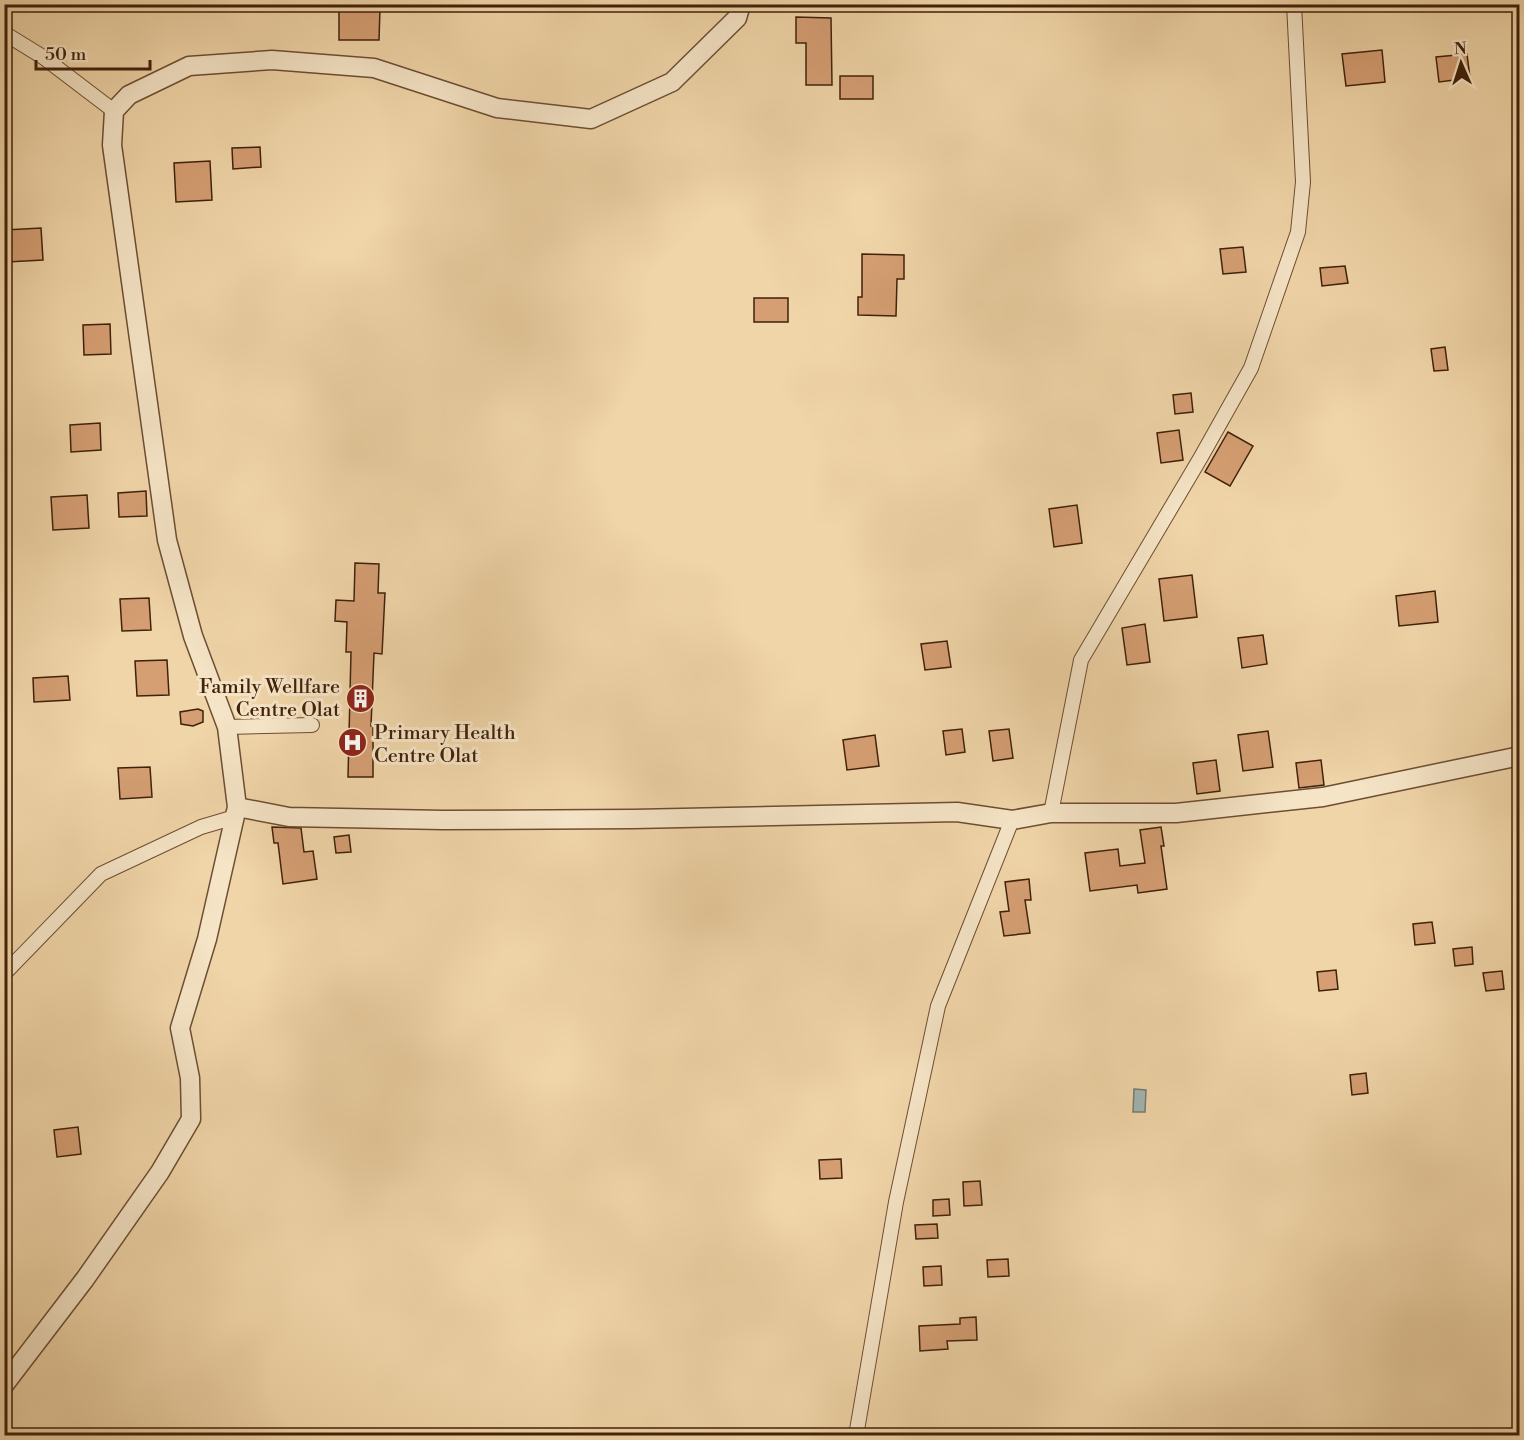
<svg xmlns="http://www.w3.org/2000/svg" width="1524" height="1440" font-family="'Libre Bodoni',serif">
<style>
.water{fill:#a0b6b4;stroke:#7a7a70;stroke-width:1.5}
.building{fill:#d59e73;stroke:#40210a;stroke-width:1.5}
.lines{fill:none;stroke-linecap:round;stroke-linejoin:round}
.minor-casing{stroke:#6c4e32;stroke-width:16}
.tertiary-casing{stroke:#6c4e32;stroke-width:21}
.minor{stroke:#f5e4c6;stroke-width:14}
.tertiary{stroke:#f5e4c6;stroke-width:18}
.labels{text-anchor:middle;stroke-width:6;stroke-linejoin:round;paint-order:stroke}
.poi-label{font-size:20px;fill:#40210a;stroke:#f5e4c6;text-anchor:end}
</style>
<rect width="100%" height="100%" fill="#f0d5a8"/>
<filter id="stains"><feTurbulence type="fractalNoise" baseFrequency=".00333" numOctaves="4"/><feColorMatrix values="0 0 0 0 .2 0 0 0 0 .09 0 0 0 0 .02 0 0 0 .5 -.17"/></filter>
<radialGradient id="worn" r=".72"><stop offset=".6" stop-color="#630" stop-opacity="0"/><stop offset="1" stop-color="#630" stop-opacity=".3"/></radialGradient>
<!-- water -->
<path class="water" d="M 1134,1089 L 1146,1090 L 1145,1112 L 1133,1112 Z"/>
<!-- building -->
<path class="building" d="M 339,8 L 380,8 L 379,40 L 339,40 Z
M 796,17 L 831,18 L 832,85 L 806,85 L 806,43 L 796,43 Z
M 1382,50 L 1385,82 L 1346,86 L 1342,54 Z
M 1467,54 L 1470,78 L 1439,82 L 1436,57 Z
M 840,76 L 873,76 L 873,99 L 840,99 Z
M 260,147 L 261,167 L 233,169 L 232,148 Z
M 210,161 L 212,200 L 176,202 L 174,163 Z
M 41,228 L 43,260 L 7,262 L 5,230 Z
M 1243,247 L 1246,272 L 1223,274 L 1220,249 Z
M 862,254 L 904,255 L 904,279 L 897,279 L 896,316 L 858,315 L 858,297 L 862,297 Z
M 1345,266 L 1348,283 L 1322,286 L 1320,268 Z
M 754,298 L 788,298 L 788,322 L 754,322 Z
M 110,324 L 111,354 L 84,355 L 83,325 Z
M 1445,347 L 1448,370 L 1434,371 L 1431,349 Z
M 1191,393 L 1193,412 L 1175,414 L 1173,395 Z
M 100,423 L 101,450 L 71,452 L 70,425 Z
M 1179,430 L 1183,460 L 1161,463 L 1157,433 Z
M 1228,432 L 1253,446 L 1230,486 L 1205,472 Z
M 146,491 L 147,516 L 119,517 L 118,493 Z
M 87,495 L 89,528 L 53,530 L 51,497 Z
M 1077,505 L 1082,543 L 1054,547 L 1049,509 Z
M 355,563 L 379,564 L 378,593 L 385,593 L 382,654 L 374,653 L 371,726 L 373,726 L 373,777 L 348,777 L 351,652 L 346,652 L 347,622 L 335,621 L 336,600 L 354,601 Z
M 1192,575 L 1197,617 L 1164,621 L 1159,579 Z
M 1435,591 L 1438,622 L 1399,626 L 1396,596 Z
M 149,598 L 151,630 L 122,631 L 120,599 Z
M 1145,624 L 1150,662 L 1127,665 L 1122,628 Z
M 1263,635 L 1267,664 L 1242,668 L 1238,638 Z
M 947,641 L 951,667 L 925,670 L 921,644 Z
M 167,660 L 169,695 L 137,696 L 135,661 Z
M 68,676 L 70,700 L 34,702 L 33,678 Z
M 198,709 L 203,711 L 203,722 L 193,726 L 181,724 L 180,712 Z
M 962,729 L 965,752 L 946,755 L 943,731 Z
M 1009,729 L 1013,758 L 993,761 L 989,731 Z
M 1268,731 L 1273,767 L 1243,771 L 1238,735 Z
M 875,735 L 879,766 L 847,770 L 843,740 Z
M 1216,760 L 1220,791 L 1197,794 L 1193,763 Z
M 1321,760 L 1324,785 L 1299,788 L 1296,763 Z
M 150,767 L 152,797 L 120,799 L 118,768 Z
M 272,827 L 301,828 L 304,852 L 313,851 L 317,879 L 283,884 L 278,843 L 274,843 Z
M 1161,827 L 1164,846 L 1161,846 L 1167,889 L 1138,893 L 1137,885 L 1090,891 L 1085,853 L 1118,849 L 1120,866 L 1145,863 L 1140,830 Z
M 349,835 L 351,852 L 336,853 L 334,837 Z
M 1029,879 L 1031,900 L 1025,900 L 1030,933 L 1004,936 L 1000,912 L 1009,911 L 1005,882 Z
M 1432,922 L 1435,943 L 1415,945 L 1413,924 Z
M 1472,947 L 1473,964 L 1455,966 L 1453,949 Z
M 1336,970 L 1338,989 L 1319,991 L 1317,972 Z
M 1502,971 L 1504,989 L 1486,991 L 1483,973 Z
M 1366,1073 L 1368,1093 L 1352,1095 L 1350,1075 Z
M 78,1127 L 81,1154 L 57,1157 L 54,1130 Z
M 841,1159 L 842,1178 L 820,1179 L 819,1160 Z
M 980,1181 L 982,1205 L 964,1206 L 963,1182 Z
M 949,1199 L 950,1215 L 933,1216 L 933,1200 Z
M 937,1224 L 938,1238 L 916,1239 L 915,1225 Z
M 1008,1259 L 1009,1276 L 988,1277 L 987,1260 Z
M 941,1266 L 942,1285 L 924,1286 L 923,1267 Z
M 976,1317 L 977,1340 L 947,1341 L 948,1349 L 920,1351 L 919,1326 L 960,1324 L 960,1318 Z"/>
<g class="lines">
<defs>
<path id="minor" d="M 4,33 L 43,57 L 114,111
M 227,727 L 312,725
M 1051,813 L 1081,660 L 1201,457 L 1251,368 L 1298,232 L 1303,182 L 1294,4
M 4,974 L 101,874 L 201,827 L 235,817
M 856,1436 L 896,1202 L 938,1006 L 1012,820"/>
<path id="tertiary" d="M 237,807 L 289,817 L 443,820 L 634,819 L 957,812 L 1012,820 L 1051,813 L 1176,813 L 1323,797 L 1520,756
M 4,1385 L 85,1279 L 160,1172 L 191,1119 L 190,1078 L 180,1028 L 207,939 L 237,807 L 227,727 L 193,636 L 167,540 L 112,145 L 114,111 L 129,95 L 189,66 L 272,60 L 374,68 L 497,108 L 591,119 L 672,82 L 737,18 L 741,4"/>
</defs>
<!-- minor casing -->
<use href="#minor" class="minor-casing"/>
<!-- tertiary casing -->
<use href="#tertiary" class="tertiary-casing"/>
<!-- minor -->
<use href="#minor" class="minor"/>
<!-- tertiary -->
<use href="#tertiary" class="tertiary"/>
</g>
<!-- icons -->
<defs>
<symbol id="building-disc" viewBox="-11 -11 22 22"><circle r="9.5" fill="#8f2418" stroke="#f5e4c6"/><path d="M-4-6H4V6H1V3H-1V6H-4ZM-2.5-4.3h1.7v1.8h-1.7ZM.8-4.3h1.7v1.8H.8ZM-2.5-1h1.7V.8h-1.7ZM.8-1h1.7V.8H.8Z" fill="#fff"/></symbol>
<symbol id="hospital-disc" viewBox="-11 -11 22 22"><circle r="9.5" fill="#8f2418" stroke="#f5e4c6"/><path d="M-5-5h3v3.5h4V-5h3V5h-3V1.5h-4V5h-3Z" fill="#fff"/></symbol>
</defs>
<g fill-rule="evenodd">
<use href="#building-disc" x="344" y="682" width="33" height="33"/>
<use href="#hospital-disc" x="336" y="726" width="33" height="33"/>
</g>
<g class="labels">
<!-- poi labels -->
<g class="poi-label">
<text x="340" y="693">Family Wellfare<tspan x="340" dy="23">Centre Olat</tspan></text>
<text x="374" y="739" text-anchor="start">Primary Health<tspan x="374" dy="23">Centre Olat</tspan></text>
</g>
</g>
<!-- margin -->
<rect width="1524" height="1440" fill="none" stroke="#f0d5a8" stroke-width="24"/>
<rect x="6" y="6" width="1512" height="1428" fill="none" stroke="#40210a" stroke-width="3"/>
<rect x="12" y="12" width="1500" height="1416" fill="none" stroke="#40210a" stroke-width="1.5"/>
<!-- north arrow -->
<g transform="translate(1461 63) rotate(357)" stroke="#f5e4c6" stroke-width="4.5" paint-order="stroke">
<path d="M0-4.5L10 22L0 15L-10 22Z" fill="#40210a"/>
<text y="-9" font-size="16" font-weight="bold" text-anchor="middle" fill="#40210a">N</text>
</g>
<!-- scale -->
<path d="M36 60v9h114v-9" fill="none" stroke="#40210a" stroke-width="3"/>
<text x="45" y="60" font-size="18" fill="#40210a" stroke="#f5e4c6" stroke-width="4.5" paint-order="stroke">50 m</text>
<rect width="100%" height="100%" filter="url(#stains)"/>
<rect width="100%" height="100%" fill="url(#worn)"/>
</svg>
